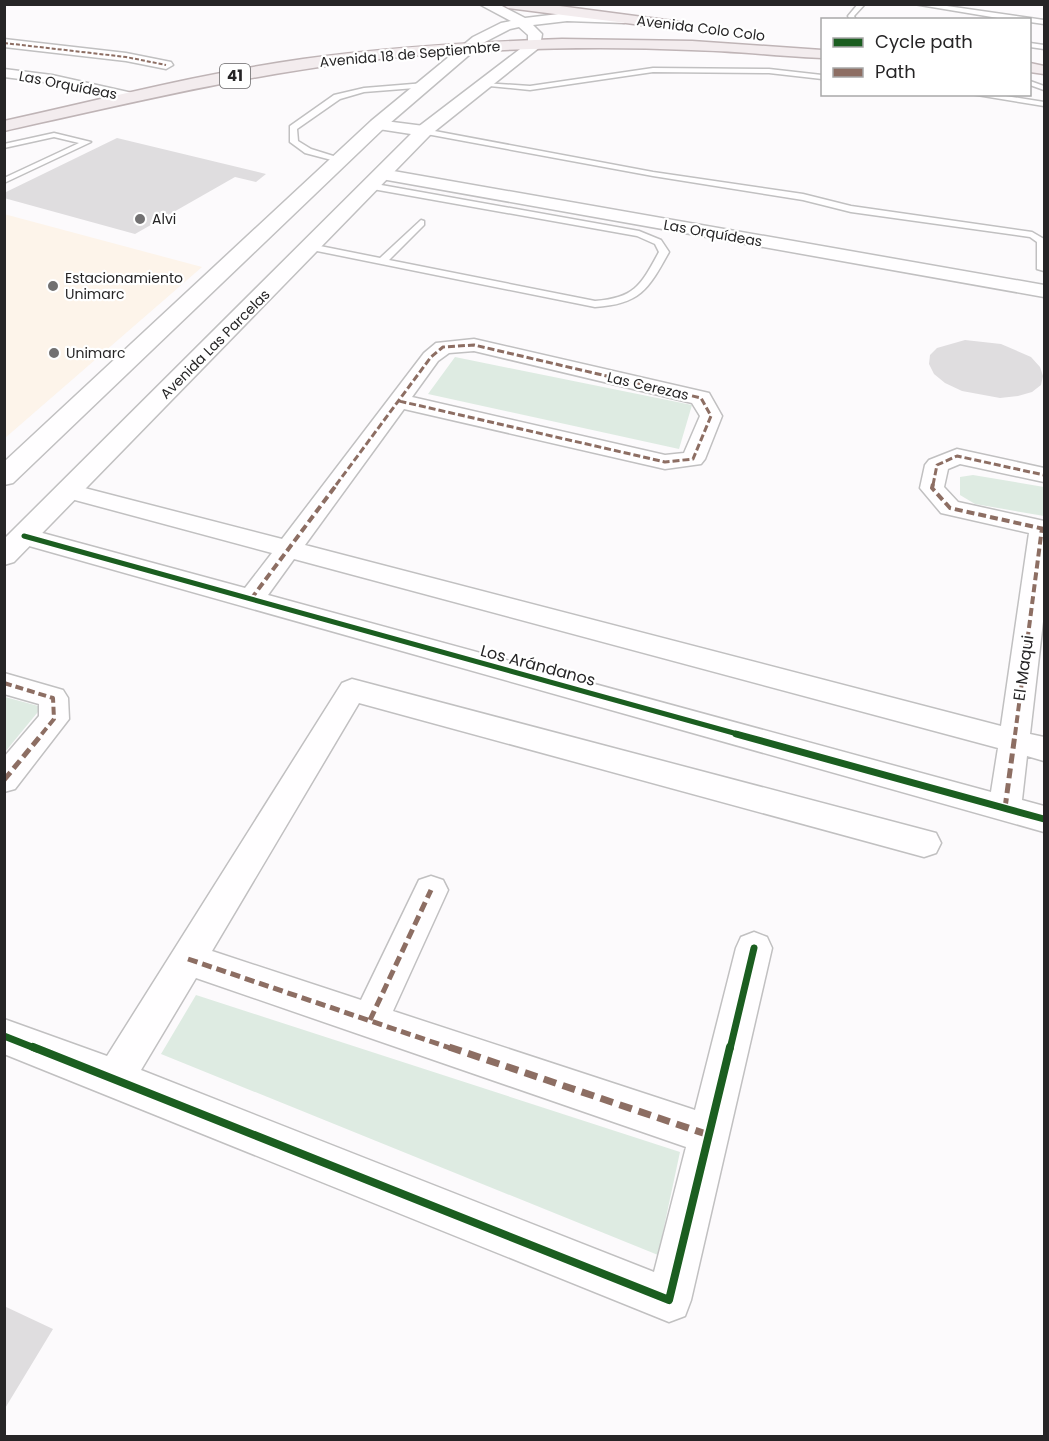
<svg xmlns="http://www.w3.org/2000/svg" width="1049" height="1441" font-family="Poppins,sans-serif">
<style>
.commercial{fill:#fdf4ea}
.green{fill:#deebe2}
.building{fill:#dfdddf}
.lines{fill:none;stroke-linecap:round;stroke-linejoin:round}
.lane-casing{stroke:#c1c0c1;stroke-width:3}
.street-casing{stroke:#c1c0c1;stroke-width:3}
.secondary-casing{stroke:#c1c0c1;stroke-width:3}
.primary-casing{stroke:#bfb4b6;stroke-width:3}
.lane{fill:#fffeff;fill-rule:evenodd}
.street{fill:#fffeff;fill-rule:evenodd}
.secondary{fill:#fffeff;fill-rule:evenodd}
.primary{fill:#f3ecee;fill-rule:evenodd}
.quiet-far4{stroke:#8d6e63;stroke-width:2;stroke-dasharray:4 2;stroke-linecap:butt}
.quiet-far3{stroke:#8d6e63;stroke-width:3;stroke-dasharray:7 3;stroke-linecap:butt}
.quiet-far2{stroke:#8d6e63;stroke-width:4;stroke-dasharray:8 4;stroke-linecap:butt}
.quiet-far1{stroke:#8d6e63;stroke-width:5;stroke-dasharray:10 5;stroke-linecap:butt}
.quiet{stroke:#8d6e63;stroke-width:7;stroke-dasharray:13 7;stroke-linecap:butt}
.cycleway-far2-casing{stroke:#fff;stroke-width:9}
.cycleway-far1-casing{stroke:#fff;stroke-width:10}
.cycleway-casing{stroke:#fff;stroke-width:12}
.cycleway-far2{stroke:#1b5e20;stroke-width:5}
.cycleway-far1{stroke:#1b5e20;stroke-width:7}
.cycleway{stroke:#1b5e20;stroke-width:8}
.poi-dot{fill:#717071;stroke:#fff;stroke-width:2}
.labels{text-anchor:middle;stroke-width:4.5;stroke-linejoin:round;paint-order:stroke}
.far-street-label{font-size:14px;fill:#262526;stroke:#fff}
.far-poi-label{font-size:14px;fill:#262526;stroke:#fff;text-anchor:start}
.shield{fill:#fff;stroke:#676667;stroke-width:1.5}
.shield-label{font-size:15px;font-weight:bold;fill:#262526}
.street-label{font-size:16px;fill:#262526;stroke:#fff}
</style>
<rect width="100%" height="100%" fill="#fcfafc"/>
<!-- commercial -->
<path class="commercial" d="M 4,214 L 202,267 L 5,438 L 4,438 Z"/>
<!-- green -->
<path class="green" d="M 455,357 L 692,405 L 679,449 L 428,394 Z
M 973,475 L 1044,487 L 1044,516 L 975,504 L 960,495 L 960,477 Z
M 5,697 L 42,707 L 5,752 Z
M 196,995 L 680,1152 L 658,1255 L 161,1054 Z"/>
<!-- building -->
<path class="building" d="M 117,138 L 266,174 L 256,182 L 235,177 L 135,234 L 4,198 L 4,193 Z
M 965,340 L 1001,344 L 1031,357 L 1040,367 L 1043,376 L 1041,385 L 1032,392 L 1018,396 L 1000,398 L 962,391 L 945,383 L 934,374 L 929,364 L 930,355 L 937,348 Z
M 4,1306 L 53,1329 L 4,1410 Z"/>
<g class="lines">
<defs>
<path id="lane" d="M 858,4 L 865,4 L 854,16 L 856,20 L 850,20 L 848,16 Z
M 914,4 L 933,4 L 1044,20 L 1044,24 L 1030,22 L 1030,20 L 1010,20 Z
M 1030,43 L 1044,45 L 1044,49 L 1030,47 Z
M 653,68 L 769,69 L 822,75 L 822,79 L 769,73 L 653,72 L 530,90 L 479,85 L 483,83 L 530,86 Z
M 1030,81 L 1044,86 L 1044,90 L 1030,85 Z
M 425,83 L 428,87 L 364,92 L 340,99 L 297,129 L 298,141 L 311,149 L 343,159 L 343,163 L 305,153 L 290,142 L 290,126 L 334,95 L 364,88 Z
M 971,94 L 993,94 L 1044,102 L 1044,106 Z
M 424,129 L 653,172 L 803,194 L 851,206 L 1032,232 L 1044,239 L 1044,271 L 1037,269 L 1037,242 L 1030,237 L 851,212 L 803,200 L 653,176 L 421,133 L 421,129 Z
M 54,133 L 91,142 L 4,183 L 4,178 L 79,143 L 54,137 L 4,148 L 4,144 Z
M 370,183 L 639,231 L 661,240 L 669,252 C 648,290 640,304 595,307 L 307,249 L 305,247 L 310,244 L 380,258 L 421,220 L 424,221 L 424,225 L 389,260 L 595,301 C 635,298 641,285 659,252 L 655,244 L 637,236 L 367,188 L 366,186 Z"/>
<path id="street" d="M 4,39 L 126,53 L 171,62 L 173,65 L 166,69 L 126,61 L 4,47 Z
M 4,69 L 52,75 L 137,94 L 139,97 L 132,101 L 52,83 L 4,77 Z
M 377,120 L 424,126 L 432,131 L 424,136 L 372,128 L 369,125 Z
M 382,169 L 1044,285 L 1044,297 L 376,178 L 374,174 L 376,170 Z
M 474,339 L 709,393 L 722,416 L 705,459 L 701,464 L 665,469 L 404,409 L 305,545 L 1001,726 L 1029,533 L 941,513 L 920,488 L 925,465 L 929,460 L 957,449 L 1044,468 L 1044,482 L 960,464 L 948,469 L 944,487 L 958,502 L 1044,521 L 1044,613 L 1030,734 L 1044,737 L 1044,761 L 1027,756 L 1022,800 L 1044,806 L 1044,832 L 15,542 L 11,536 L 15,530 L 24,528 L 245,588 L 272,553 L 60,496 L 57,491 L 60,486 L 69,484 L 282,539 L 424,353 L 436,343 ZM 474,351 L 692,403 L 700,416 L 684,453 L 665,455 L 412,397 L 438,361 L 449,353 ZM 294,559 L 998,748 L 991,792 L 268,595 Z
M 4,673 L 63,690 L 68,698 L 69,719 L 15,789 L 4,792 L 4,757 L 39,716 L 39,704 L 4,694 Z
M 352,679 L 936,833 L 941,843 L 936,853 L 924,857 L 359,703 L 212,951 L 361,1000 L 419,880 L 431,876 L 443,880 L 448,890 L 393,1011 L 695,1110 L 736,948 L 741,937 L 754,932 L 767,937 L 772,948 L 691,1300 L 685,1316 L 669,1322 L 4,1054 L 4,1019 L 107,1056 L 342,683 ZM 196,978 L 686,1147 L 654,1272 L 141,1070 Z"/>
<path id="secondary" d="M 479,4 L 498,4 L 525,18 L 567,13 L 624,15 L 631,19 L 624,23 L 567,21 L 533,25 L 542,34 L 540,47 L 430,135 L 14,562 L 4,565 L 4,539 L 418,127 L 528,43 L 528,35 L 519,27 L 510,29 L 483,43 L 383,129 L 13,483 L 4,485 L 4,462 L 371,121 L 473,37 L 501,23 L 511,21 Z"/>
<path id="primary" d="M 502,4 L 544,4 L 681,22 L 688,26 L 681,30 L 508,8 Z
M 562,39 L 692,41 L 822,50 L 822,58 C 779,56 735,51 691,50 C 605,46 519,48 433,54 C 287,65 146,99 4,131 L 4,121 C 104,99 203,73 303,59 C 389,47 475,42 562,39 Z
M 1030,63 L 1044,66 L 1044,74 L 1030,72 Z"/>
</defs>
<!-- lane casing -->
<use href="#lane" class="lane-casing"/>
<!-- street casing -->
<use href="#street" class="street-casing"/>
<!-- secondary casing -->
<use href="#secondary" class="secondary-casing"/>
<!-- primary casing -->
<use href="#primary" class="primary-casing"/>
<!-- lane -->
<use href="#lane" class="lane"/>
<!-- street -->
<use href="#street" class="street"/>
<!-- secondary -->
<use href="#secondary" class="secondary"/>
<!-- primary -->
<use href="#primary" class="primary"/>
<!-- quiet-far4 -->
<path class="quiet-far4" d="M 4,43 L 126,57 L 166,65"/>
<!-- quiet-far3 -->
<path class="quiet-far3" d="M 336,485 L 431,357 L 443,347 L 474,345 L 701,398 L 711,416 L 693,459 L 665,462 L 399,401
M 933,485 L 937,465 L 957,456 L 1044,475"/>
<!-- quiet-far2 -->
<path class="quiet-far2" d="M 933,484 L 932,488 L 950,508 L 1044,529
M 251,599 L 337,484
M 4,683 L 53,698 L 54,719 L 41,735
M 1015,735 L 1042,528"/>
<!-- quiet-far1 -->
<path class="quiet-far1" d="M 4,780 L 42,734
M 1005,808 L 1015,734
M 188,959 L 453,1049
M 370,1020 L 431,890"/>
<!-- quiet -->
<path class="quiet" d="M 449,1047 L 709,1135"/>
<defs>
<path id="cycleway-far2" d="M 24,536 L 741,735"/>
<path id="cycleway-far1" d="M 736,734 L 1044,819
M 4,1036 L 37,1049
M 730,1049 L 754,948"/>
<path id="cycleway" d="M 33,1047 L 669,1300 L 730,1047"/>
</defs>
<!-- cycleway-far2 casing -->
<use href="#cycleway-far2" class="cycleway-far2-casing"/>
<!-- cycleway-far1 casing -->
<use href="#cycleway-far1" class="cycleway-far1-casing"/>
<!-- cycleway casing -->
<use href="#cycleway" class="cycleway-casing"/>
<!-- cycleway-far2 -->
<use href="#cycleway-far2" class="cycleway-far2"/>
<!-- cycleway-far1 -->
<use href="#cycleway-far1" class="cycleway-far1"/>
<!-- cycleway -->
<use href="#cycleway" class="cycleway"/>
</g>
<!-- markers -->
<g class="poi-dot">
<circle cx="140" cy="219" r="6"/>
<circle cx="53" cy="286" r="6"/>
<circle cx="54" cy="353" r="6"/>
</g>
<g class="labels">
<!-- far-street labels -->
<g class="far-street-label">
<text transform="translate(701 28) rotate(7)" y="5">Avenida Colo Colo</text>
<text transform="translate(410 54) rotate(-5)" y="5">Avenida 18 de Septiembre</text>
<text transform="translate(68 85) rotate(11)" y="5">Las Orquídeas</text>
<text transform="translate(713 233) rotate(10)" y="5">Las Orquídeas</text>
<text transform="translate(215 344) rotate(-45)" y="5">Avenida Las Parcelas</text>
<text transform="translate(648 386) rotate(13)" y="5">Las Cerezas</text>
</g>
<!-- far-poi labels -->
<g class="far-poi-label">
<text x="152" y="224">Alvi</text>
<text x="65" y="283">Estacionamiento<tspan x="65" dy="16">Unimarc</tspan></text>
<text x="66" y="358">Unimarc</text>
</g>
<!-- shield labels -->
<rect class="shield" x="220" y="64" width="30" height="24" rx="4.5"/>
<g class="shield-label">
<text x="235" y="81">41</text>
</g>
<!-- street labels -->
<g class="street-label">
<text transform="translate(538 665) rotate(15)" y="6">Los Arándanos</text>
<text transform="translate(1023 668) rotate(-82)" y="6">El Maqui</text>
</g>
</g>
<!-- border -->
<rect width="1049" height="1441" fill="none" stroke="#262526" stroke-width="12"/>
<!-- legend -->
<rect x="821" y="18" width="210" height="78" fill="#ffffff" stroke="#a8a8a8" stroke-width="1.5"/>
<rect x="833" y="38" width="30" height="9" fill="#1b5e20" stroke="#a8a8a8" stroke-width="1.5"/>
<text x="875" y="48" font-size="18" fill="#262526">Cycle path</text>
<rect x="833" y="68" width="30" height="9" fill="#8d6e63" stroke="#a8a8a8" stroke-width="1.5"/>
<text x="875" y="78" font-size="18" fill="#262526">Path</text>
</svg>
